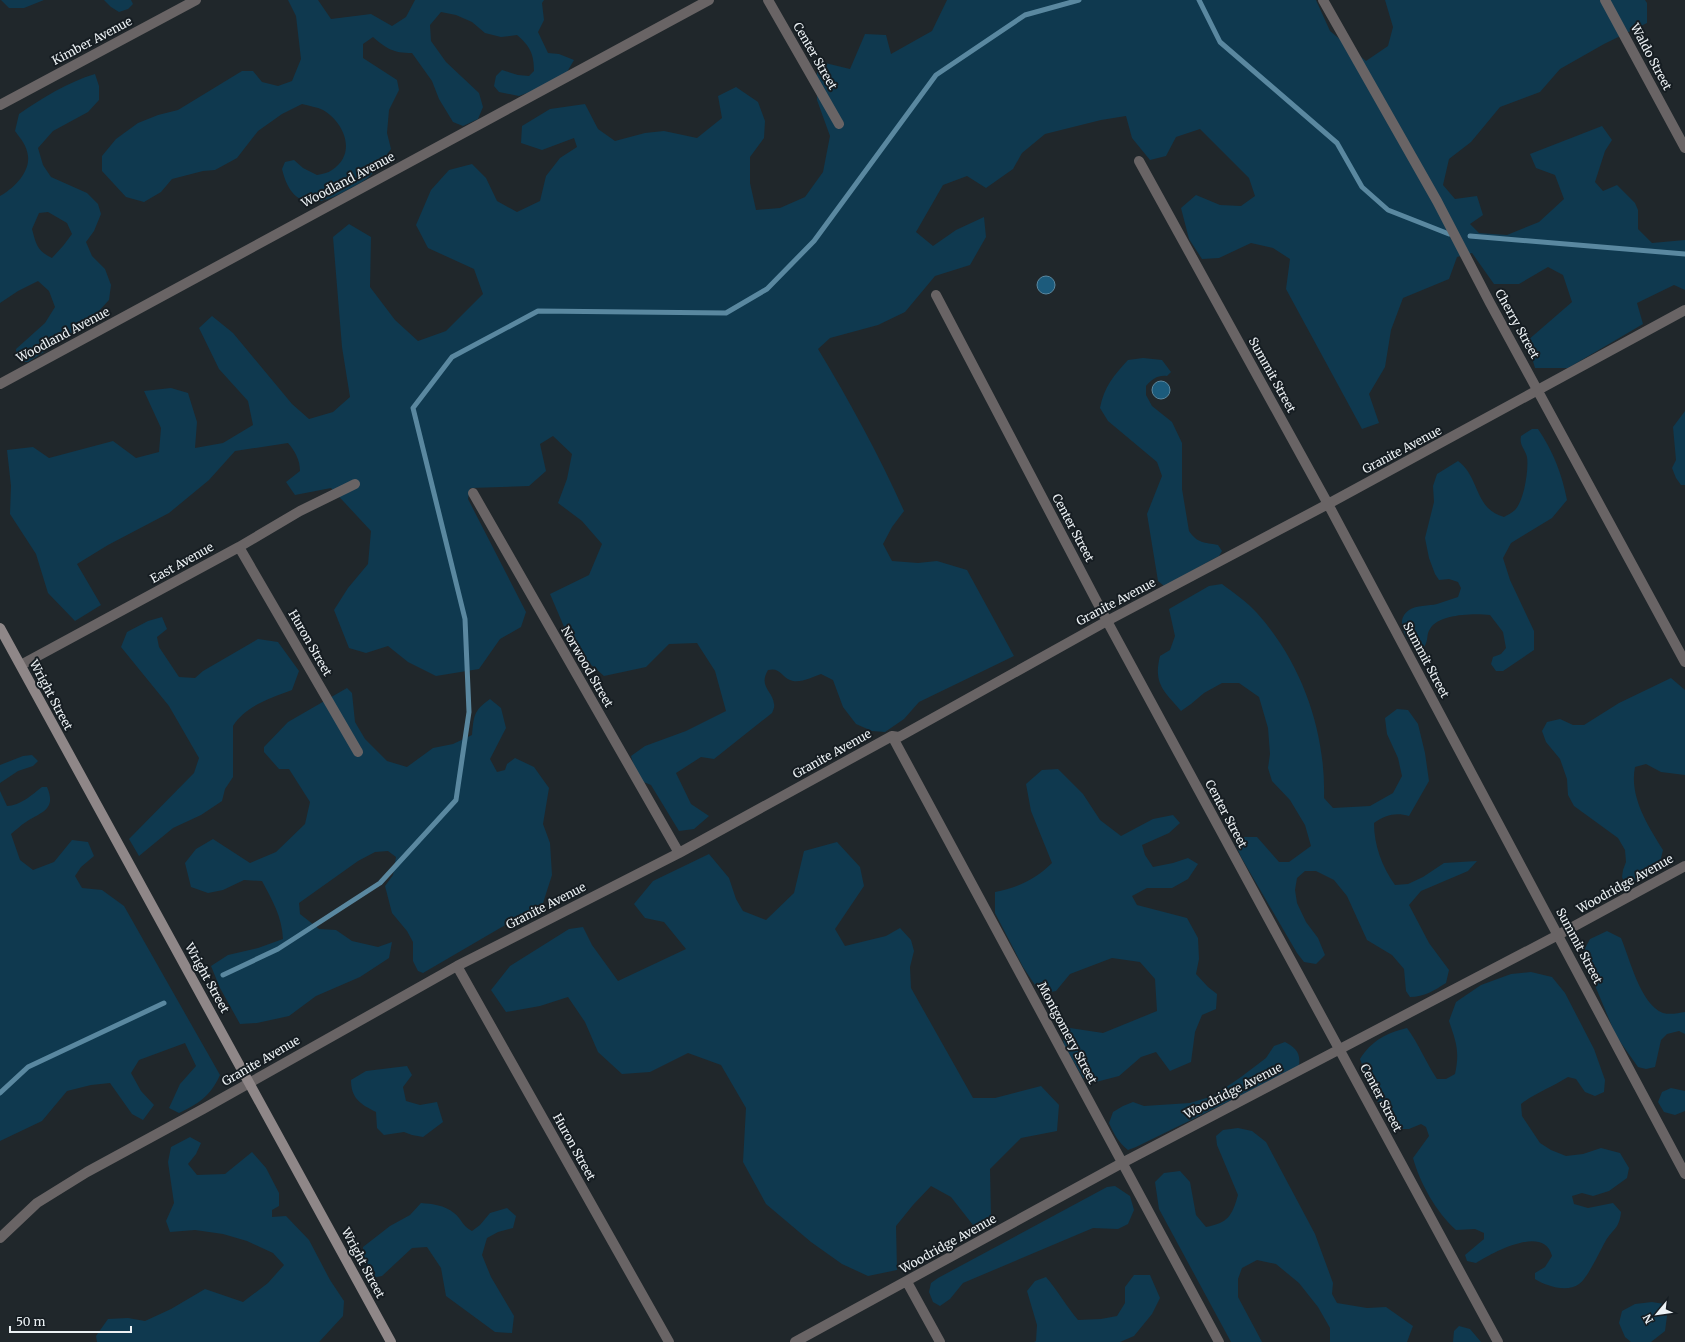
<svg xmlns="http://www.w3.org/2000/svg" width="1685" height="1342" font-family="Merriweather,serif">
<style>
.green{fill:#0f394f;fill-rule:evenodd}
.water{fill:#1c5b7c;stroke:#5a88a0}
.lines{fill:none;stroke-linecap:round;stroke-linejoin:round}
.stream{stroke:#5a88a0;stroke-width:5}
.minor{stroke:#696465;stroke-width:10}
.secondary{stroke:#8f8788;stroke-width:10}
.labels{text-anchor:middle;stroke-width:4;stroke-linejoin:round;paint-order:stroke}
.street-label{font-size:12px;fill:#ecf1f4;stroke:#161d22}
</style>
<rect width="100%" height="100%" fill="#20272b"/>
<!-- green -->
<path class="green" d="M 1,0 L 44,0 L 24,8 L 9,8 Z
M 104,0 L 131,0 L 133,4 L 128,9 L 119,12 L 111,7 Z
M 288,0 L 318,0 L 331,19 L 371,14 L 392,26 L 406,17 L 415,0 L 544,0 L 542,3 L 544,20 L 538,32 L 548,53 L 559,54 L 574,60 L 567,72 L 540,88 L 519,96 L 499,92 L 494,86 L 496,76 L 502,70 L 518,75 L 529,76 L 534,71 C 534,54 530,46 517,35 L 501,37 L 485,33 L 472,22 L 456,15 L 441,12 L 430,25 L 431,41 L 446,62 L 479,93 L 483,107 L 478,119 L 463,126 L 453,122 L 439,99 L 432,81 L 412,53 C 393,53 387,49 373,37 L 363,44 L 363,58 L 397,80 L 399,90 L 389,110 L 387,133 L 391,149 C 384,158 378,168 370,176 C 365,181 356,185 349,189 C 318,207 292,211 282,169 L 285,162 L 294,160 L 303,168 L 317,175 C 322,174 328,173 332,170 C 357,154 345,123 323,110 C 317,107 309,106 302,104 L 282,114 L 258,131 L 237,158 L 215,170 L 203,171 L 172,179 L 161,192 L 144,202 L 126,197 L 102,171 L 102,156 L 116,139 L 138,123 L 158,115 L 178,110 L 242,71 L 253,71 L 262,82 L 278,86 L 292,81 L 301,59 L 296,16 Z
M 947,0 L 1316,0 L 1330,31 L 1366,61 L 1388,46 L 1393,27 L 1385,0 L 1645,0 L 1647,3 L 1647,23 L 1604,44 L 1560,69 L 1540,92 L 1500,107 L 1471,142 L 1449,159 L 1443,185 L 1455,199 L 1477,196 L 1483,215 L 1470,224 L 1479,233 L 1507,235 L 1539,222 L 1564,199 L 1555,175 L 1536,168 L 1530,154 L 1602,126 L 1612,140 L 1605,151 L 1595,182 L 1603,191 L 1617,185 L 1635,203 L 1638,210 L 1638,229 L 1652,243 L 1685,240 L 1685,290 L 1674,285 L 1637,303 L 1643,324 L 1568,368 L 1535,368 L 1527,341 L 1572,302 L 1563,275 L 1548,267 L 1519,284 L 1494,284 L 1472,253 L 1457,257 L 1449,279 L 1403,298 L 1391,330 L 1385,367 L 1369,394 L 1379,423 L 1362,429 L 1286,289 L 1290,259 L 1273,248 L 1251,243 L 1219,258 L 1202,259 L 1189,239 L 1181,208 L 1196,195 L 1220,205 L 1241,206 L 1255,196 L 1249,178 L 1200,129 L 1176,137 L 1166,156 L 1150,160 L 1132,138 L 1126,116 L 1101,120 L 1045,134 L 1022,153 L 1013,169 L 986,188 L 967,176 L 943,185 L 916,232 L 933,246 L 956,230 L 984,217 L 986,237 L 970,265 L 935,276 L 905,312 L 878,325 L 830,338 L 818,349 C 850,402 879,455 904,511 L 892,527 L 883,544 L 892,561 L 918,563 L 937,561 L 967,570 L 1014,656 L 919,702 L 904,719 L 885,732 L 872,731 L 856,724 L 843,707 L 833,680 L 821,674 C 813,677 799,684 790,680 C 781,676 780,667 768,670 C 758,687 773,691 774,704 C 775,706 773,711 772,713 L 714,759 L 701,757 L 676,773 L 691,804 L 709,816 L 694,829 L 679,831 L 651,785 L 641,781 L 635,770 L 631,756 L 645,746 L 686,731 L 726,711 L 715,671 L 697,643 L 669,644 L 646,667 L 604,676 L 574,650 L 550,594 L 589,575 L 602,544 L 582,521 L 558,503 L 567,479 L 572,454 L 553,436 L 540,444 L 546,471 L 529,486 L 470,488 L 468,499 L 526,612 L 521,627 L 500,639 L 479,669 L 436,676 L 408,662 L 388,646 L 366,653 L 349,648 L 334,610 L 348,588 L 368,564 L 371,531 L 331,488 L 295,495 L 286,482 L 300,471 C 300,460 295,451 288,443 L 235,451 L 209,480 L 169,513 L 108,545 L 77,564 L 101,605 L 75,621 L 48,593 L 36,554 L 10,514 L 11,486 L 7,450 L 33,447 L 49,458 L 113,441 L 136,458 L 159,452 L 161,428 L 144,391 L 171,388 L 188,393 L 197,422 L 195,448 L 223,443 L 253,425 L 248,401 L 219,369 L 199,328 L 212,316 L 233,333 L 292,404 L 309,419 L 333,412 L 350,397 L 342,347 L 333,237 L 349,224 L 371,237 L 370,287 L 395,320 L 418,341 L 446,331 L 483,294 L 474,269 L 428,248 L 416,225 L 431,190 L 449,170 L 472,164 L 486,178 L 497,201 L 517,212 L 540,201 L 546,176 L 560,158 L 577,147 L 574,138 L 542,150 L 521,143 L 522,126 L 550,109 L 585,104 L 598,129 L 615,141 L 645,133 L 664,131 L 697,138 L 722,118 L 718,96 L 736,87 L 758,102 L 765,121 L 764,138 L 750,157 L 750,183 L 756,210 L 780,208 L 805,197 L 823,172 L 830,136 L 817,100 L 817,61 L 850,69 L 865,34 L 886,35 L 891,54 L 932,31 Z
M 95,74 L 99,86 L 99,100 L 88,112 L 53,131 L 38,148 L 43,165 L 51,177 L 87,193 L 98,204 L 101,214 L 94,231 L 86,242 L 92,256 L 105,269 L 111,285 L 109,300 L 84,327 L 28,362 L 21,362 L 17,357 L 16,349 L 45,323 L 55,307 L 49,291 L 38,281 L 18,291 L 0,303 L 0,196 C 13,189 30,173 28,156 C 27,146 21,139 15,131 L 19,114 C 42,98 68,82 95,74 ZM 48,212 L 67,223 L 72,234 L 63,246 L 52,258 C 37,251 36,244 32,229 L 39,213 Z
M 1143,358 L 1162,360 L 1171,372 L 1167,376 C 1158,375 1152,379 1146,386 L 1146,395 L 1152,406 L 1172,422 L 1182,443 L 1182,489 L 1189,531 C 1198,544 1204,542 1218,545 L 1222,551 L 1219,556 L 1164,586 L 1158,581 L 1147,514 L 1162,476 L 1157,462 L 1108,421 L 1100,408 C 1104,387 1114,375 1128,360 Z
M 1685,411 L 1685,485 L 1681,485 L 1676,478 L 1672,468 L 1676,460 L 1673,427 Z
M 1532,429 L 1538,429 C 1553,451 1562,474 1567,500 L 1552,518 L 1511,543 L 1503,558 L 1510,580 L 1534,631 L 1534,650 L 1503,671 L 1496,671 L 1491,664 L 1493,657 L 1501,654 L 1506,648 L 1503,632 L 1490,615 C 1474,613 1438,614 1430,629 C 1426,634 1429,640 1424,647 L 1415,648 C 1406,638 1394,621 1409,610 C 1416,605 1429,606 1437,604 C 1444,602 1451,599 1458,597 L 1461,588 L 1458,582 L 1449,579 L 1439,580 L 1435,574 L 1429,558 L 1425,538 L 1434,502 L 1433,486 L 1437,474 L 1458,461 C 1480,477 1474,509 1504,517 C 1507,515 1512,513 1515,510 C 1524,501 1529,469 1527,457 C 1525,449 1519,445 1521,436 Z
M 1222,584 C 1234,593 1247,602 1257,613 C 1302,663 1326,732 1324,798 L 1333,808 L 1370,806 L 1393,793 L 1402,776 L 1398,758 L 1387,734 L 1385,718 L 1397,709 L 1408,710 L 1418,724 L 1425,753 L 1429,781 L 1409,816 C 1396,812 1385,815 1374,823 C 1374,845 1382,867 1395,885 L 1408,884 L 1423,877 L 1444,863 L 1477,861 L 1468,871 L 1421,891 L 1409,905 L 1429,943 L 1449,970 L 1446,983 C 1435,990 1424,997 1410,997 L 1406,991 L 1404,969 L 1392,955 L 1367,940 L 1347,896 L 1334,880 L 1316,871 L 1305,871 L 1297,878 L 1295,890 L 1297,903 L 1306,922 L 1318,938 L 1325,955 L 1316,964 L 1304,962 L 1297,953 L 1241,857 L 1236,845 L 1242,837 L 1257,837 L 1279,862 L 1289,862 L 1311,846 L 1305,825 L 1290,800 L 1272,781 L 1268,768 L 1270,754 L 1268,728 L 1259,697 L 1239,683 L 1222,683 L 1204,693 L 1191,704 L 1181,711 C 1164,691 1153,684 1160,656 L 1170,650 L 1175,636 L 1169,609 L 1209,586 Z
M 162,617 L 167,629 L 157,637 L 159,647 L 179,677 L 195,678 L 203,671 L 258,639 L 278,642 L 299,671 L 292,690 C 271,698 245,706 233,726 L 233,777 L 225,789 L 222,801 L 201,815 L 173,828 L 139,856 L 129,839 L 194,773 L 199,758 L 169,706 L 121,647 L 127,632 L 148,621 Z
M 1671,678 L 1685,690 L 1685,775 L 1661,772 L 1646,764 L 1635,767 C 1629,797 1648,826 1663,850 L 1659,866 C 1649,874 1638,883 1625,883 L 1622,877 L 1623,870 L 1626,862 L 1625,850 L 1618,838 L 1574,806 L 1568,795 L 1567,779 L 1560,759 L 1546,742 L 1542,731 L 1547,722 L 1560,719 L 1573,725 L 1584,725 L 1619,703 Z
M 347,688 L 352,693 L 355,722 L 365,739 L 387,761 L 407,767 L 433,748 L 453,744 L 472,735 C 474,716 473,711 490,699 L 501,708 L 506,728 L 490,759 L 497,772 L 505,770 L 507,764 L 515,758 L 534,767 L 549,788 L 543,824 L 550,843 L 552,875 L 543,903 L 423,973 L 418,971 L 413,961 L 413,942 L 407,931 L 392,913 L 385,886 L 393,875 L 396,857 L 388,851 L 375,852 L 358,861 L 299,903 L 300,914 L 319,929 L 336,930 L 352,941 L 378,947 L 392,942 L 389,958 L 360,977 L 316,996 L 289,1016 L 257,1023 L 240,1024 L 220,988 L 211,966 L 228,955 L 258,948 L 283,939 C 282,916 272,900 262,881 L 244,880 L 223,890 L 208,893 L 191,887 L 185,863 L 196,849 L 213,839 L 250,863 L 276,852 L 305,824 L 310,802 L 289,769 L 279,769 L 264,752 L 264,747 L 288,722 Z
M 32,755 L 38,761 L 33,766 L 18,771 L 0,783 L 0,765 L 23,756 Z
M 1058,769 L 1083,794 L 1100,820 L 1121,836 L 1153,819 L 1173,815 L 1180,823 L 1169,833 L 1142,845 L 1145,855 L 1153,867 L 1173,863 L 1188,858 L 1198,864 L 1188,879 L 1172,888 L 1147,888 L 1132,896 L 1137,905 L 1187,918 L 1198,938 L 1199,959 L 1196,974 L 1208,987 L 1217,994 L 1216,1009 L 1202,1015 L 1195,1032 L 1191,1062 L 1170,1071 L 1156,1052 L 1141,1057 L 1119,1076 L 1096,1082 L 1083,1078 L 1064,1045 L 1062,1032 L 1070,1028 L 1103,1033 L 1157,1011 L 1155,979 L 1140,962 L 1112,958 L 1070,974 L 1056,991 L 1041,994 L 1023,967 L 995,913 L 995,892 C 1017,888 1036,879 1052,863 L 1031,811 L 1026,784 L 1042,770 Z
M 42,787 L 47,787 C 57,810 41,812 26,822 C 21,825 16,830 11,834 L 20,860 L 33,870 L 54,862 L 72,840 L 88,842 L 94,856 L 81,867 L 75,876 L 82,888 L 102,890 L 124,906 L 220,1075 C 210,1097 199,1103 179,1113 L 169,1108 L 180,1084 L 196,1066 L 185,1043 L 139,1060 L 131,1073 L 141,1091 L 154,1105 L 143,1120 L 132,1114 L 110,1083 L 91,1085 L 67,1091 L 42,1121 L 0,1141 L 0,791 L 7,806 C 20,806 33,794 42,787 Z
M 837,842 L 860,867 L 864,886 L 835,929 L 845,946 L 886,936 L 900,928 L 911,940 L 914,951 L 910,967 L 911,988 L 973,1098 L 995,1098 L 1041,1086 L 1059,1105 L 1057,1131 L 1021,1138 L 990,1169 L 991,1217 L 973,1225 L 951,1197 L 931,1186 L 913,1205 L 896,1226 L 897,1270 L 868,1276 L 842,1264 L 811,1242 L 766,1204 L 743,1162 L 746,1108 L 721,1065 L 688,1053 L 650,1072 L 622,1074 L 598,1052 L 585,1022 L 568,997 L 540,1006 L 506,1012 L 491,990 L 510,966 L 569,929 L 583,927 L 592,945 L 618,981 L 686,949 L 664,922 L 645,918 L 634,904 L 653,881 L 709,854 L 729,878 L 736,899 L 743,911 L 766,920 L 794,893 L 804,851 Z
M 1607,931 L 1621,938 C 1630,959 1640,1004 1663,1013 C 1671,1015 1678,1013 1685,1012 L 1685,1034 L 1679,1031 L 1667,1034 L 1661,1040 L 1655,1067 L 1646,1069 L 1638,1067 L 1616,1036 L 1589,971 L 1583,952 L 1590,939 Z
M 1531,972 L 1552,977 L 1565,993 L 1594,1049 L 1605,1080 L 1604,1092 L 1595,1096 L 1585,1092 L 1576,1079 L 1568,1077 C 1552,1087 1535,1093 1521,1104 L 1522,1116 L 1540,1143 L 1551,1150 L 1566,1156 L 1583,1154 L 1601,1148 L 1620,1153 L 1629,1168 L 1627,1178 L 1609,1191 L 1593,1196 L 1582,1193 L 1572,1196 L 1574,1204 L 1588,1208 L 1613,1203 L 1621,1212 C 1619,1230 1613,1228 1605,1242 C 1600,1251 1587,1279 1579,1284 C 1567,1293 1546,1286 1535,1279 L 1535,1273 L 1545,1267 L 1552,1256 C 1544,1224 1492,1253 1476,1263 L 1467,1261 L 1465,1255 L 1484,1239 L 1484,1233 L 1475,1229 L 1456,1230 C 1436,1212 1420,1183 1413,1158 L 1429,1136 L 1426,1127 L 1421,1124 L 1409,1129 L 1396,1129 C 1378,1110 1369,1083 1360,1059 C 1372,1040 1387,1033 1407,1028 C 1419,1044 1426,1063 1437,1079 L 1446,1079 L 1455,1074 C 1460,1051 1456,1042 1449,1021 L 1456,1002 L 1481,985 L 1511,974 Z
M 1285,1042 C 1295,1047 1301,1053 1299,1065 L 1289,1072 L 1136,1147 L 1128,1150 C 1118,1142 1114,1134 1109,1123 L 1113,1112 L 1123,1106 L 1133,1102 L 1144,1106 L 1190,1103 L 1213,1096 L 1241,1077 L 1266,1058 L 1274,1046 Z
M 407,1066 L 412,1075 L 403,1087 L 406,1101 L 420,1105 L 437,1102 L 443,1122 L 423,1137 L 412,1135 L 404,1132 L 384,1135 L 377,1128 L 376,1112 C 360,1104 351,1098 351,1080 L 366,1071 Z
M 1671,1088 L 1685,1091 L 1685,1111 L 1675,1115 L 1664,1112 L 1658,1102 L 1662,1092 Z
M 1238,1128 L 1252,1131 L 1266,1142 L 1315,1234 L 1333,1283 L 1332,1294 L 1337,1303 L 1367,1308 L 1386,1307 L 1413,1326 L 1407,1342 L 1330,1342 L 1330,1328 L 1318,1307 L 1299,1283 L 1276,1264 L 1257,1260 L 1242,1268 L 1238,1279 L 1238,1297 L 1262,1342 L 1231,1342 L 1159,1209 L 1155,1182 L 1164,1173 L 1180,1171 L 1190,1182 L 1196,1215 L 1206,1227 C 1228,1223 1232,1216 1238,1195 L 1217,1145 L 1216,1136 L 1223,1130 Z
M 190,1137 L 201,1143 L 196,1154 L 188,1164 L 197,1175 L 225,1174 L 252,1152 L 266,1168 L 279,1193 L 279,1206 L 272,1210 L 272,1217 L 286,1216 L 309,1240 L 330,1280 L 344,1301 L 343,1316 L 319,1342 L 97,1342 L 96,1336 L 108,1319 L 128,1318 L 145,1321 L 171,1309 L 205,1289 L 243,1302 L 268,1283 L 284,1265 L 273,1253 L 247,1241 L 223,1234 L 195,1230 L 170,1232 L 166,1221 L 174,1203 L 168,1162 L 171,1147 Z
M 1115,1186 L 1130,1196 L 1134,1210 L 1128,1224 L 1118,1229 L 1093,1228 L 963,1283 L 950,1299 L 940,1306 L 933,1302 L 929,1292 L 931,1283 L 938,1278 L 1107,1187 Z
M 421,1203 C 433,1204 444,1205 454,1213 C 462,1219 462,1226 472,1231 L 480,1225 L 490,1213 L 507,1208 L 516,1216 L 513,1228 L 498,1232 L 487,1238 L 482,1255 L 491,1277 L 514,1316 L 512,1333 L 495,1332 L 446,1296 L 441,1268 L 427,1247 L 412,1248 L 382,1276 L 372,1278 L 363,1262 L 363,1247 L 390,1226 L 410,1215 Z
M 1134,1275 L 1150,1275 L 1160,1298 L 1152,1314 L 1134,1336 L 1120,1342 L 1034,1342 L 1036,1341 L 1037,1325 L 1027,1291 L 1035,1281 L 1046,1277 C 1058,1291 1066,1306 1078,1320 L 1101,1319 L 1117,1316 L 1125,1303 L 1125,1287 Z
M 1652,1302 L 1664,1304 L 1667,1316 L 1665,1331 L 1651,1342 L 1631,1342 L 1625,1337 L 1619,1323 L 1622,1311 L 1635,1304 Z
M 1459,1326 L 1470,1329 L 1481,1342 L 1453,1342 L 1454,1331 Z"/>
<!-- water -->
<path class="water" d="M1037 285a9 9 0 1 1 18 0a9 9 0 1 1-18 0Z
M1152 390a9 9 0 1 1 18 0a9 9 0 1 1-18 0Z"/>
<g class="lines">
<!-- stream -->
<path class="stream" d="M 1199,0 L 1220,42 L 1337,143 L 1362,187 L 1388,210 L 1449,234
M 1470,236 L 1685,254
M 223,975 L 278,949 L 380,883 L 456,800 L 469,712 L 465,619 L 413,408 L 452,357 L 538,311 L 726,313 L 767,289 L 814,241 L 936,75 L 1025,15 L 1079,0
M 0,1093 L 28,1067 L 164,1003"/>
<!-- minor -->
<path class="minor" d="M 768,0 L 839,124
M 1323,0 L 1437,201 L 1490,303 L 1685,662
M 1605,0 L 1685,148
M 0,105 L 196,0
M 1139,161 L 1328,504 L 1685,1174
M 936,295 L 1107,621 L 1498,1342
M 0,384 L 709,0
M 473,493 L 679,853
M 239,547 L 358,752
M 21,665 L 239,547 L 300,511 L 355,484
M 892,736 L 1219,1342
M 457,966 L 669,1342
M 0,1238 L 37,1203 L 87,1172 L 203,1109 L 457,966 L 679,853 L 892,736 L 899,737 L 1107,621 L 1328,504 L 1685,310
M 907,1282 L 940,1342
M 795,1342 L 1122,1163 L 1558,935 L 1685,866"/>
<!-- secondary -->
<path class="secondary" d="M 0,628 L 391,1342"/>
</g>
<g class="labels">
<!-- street labels -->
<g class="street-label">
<text transform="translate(92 41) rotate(-28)" y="4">Kimber Avenue</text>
<text transform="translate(815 56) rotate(60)" y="4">Center Street</text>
<text transform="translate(1651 57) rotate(62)" y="4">Waldo Street</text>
<text transform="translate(348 180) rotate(-28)" y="4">Woodland Avenue</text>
<text transform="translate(1517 324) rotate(61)" y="4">Cherry Street</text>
<text transform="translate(63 335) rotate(-28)" y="4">Woodland Avenue</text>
<text transform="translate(1272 375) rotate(61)" y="4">Summit Street</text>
<text transform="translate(1402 450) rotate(-28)" y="4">Granite Avenue</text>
<text transform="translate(1073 528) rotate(62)" y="4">Center Street</text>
<text transform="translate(182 563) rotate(-29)" y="4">East Avenue</text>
<text transform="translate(1116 602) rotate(-28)" y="4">Granite Avenue</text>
<text transform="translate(310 643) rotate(60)" y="4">Huron Street</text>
<text transform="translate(1426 660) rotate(62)" y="4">Summit Street</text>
<text transform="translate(587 667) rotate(60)" y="4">Norwood Street</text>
<text transform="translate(51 695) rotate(62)" y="4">Wright Street</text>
<text transform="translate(832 754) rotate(-29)" y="4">Granite Avenue</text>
<text transform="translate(1226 814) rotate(62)" y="4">Center Street</text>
<text transform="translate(1625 884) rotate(-29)" y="4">Woodridge Avenue</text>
<text transform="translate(546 906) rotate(-27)" y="4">Granite Avenue</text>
<text transform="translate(1579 946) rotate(62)" y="4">Summit Street</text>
<text transform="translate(207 978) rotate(61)" y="4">Wright Street</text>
<text transform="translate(1067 1033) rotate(62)" y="4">Montgomery Street</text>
<text transform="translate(261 1061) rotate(-30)" y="4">Granite Avenue</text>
<text transform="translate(1233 1091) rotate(-27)" y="4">Woodridge Avenue</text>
<text transform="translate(1381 1098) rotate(62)" y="4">Center Street</text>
<text transform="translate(574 1147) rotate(61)" y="4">Huron Street</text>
<text transform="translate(948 1244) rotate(-29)" y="4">Woodridge Avenue</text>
<text transform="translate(363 1263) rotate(62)" y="4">Wright Street</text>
</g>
</g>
<!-- north arrow -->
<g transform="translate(1657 1314) rotate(241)" stroke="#161d22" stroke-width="3" paint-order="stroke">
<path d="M0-3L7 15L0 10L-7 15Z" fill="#ecf1f4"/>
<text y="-6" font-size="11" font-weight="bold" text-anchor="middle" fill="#ecf1f4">N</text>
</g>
<!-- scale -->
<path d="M10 1326v6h121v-6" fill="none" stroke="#ecf1f4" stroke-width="2"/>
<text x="16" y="1326" font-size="12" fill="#ecf1f4" stroke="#161d22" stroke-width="3" paint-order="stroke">50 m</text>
</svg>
